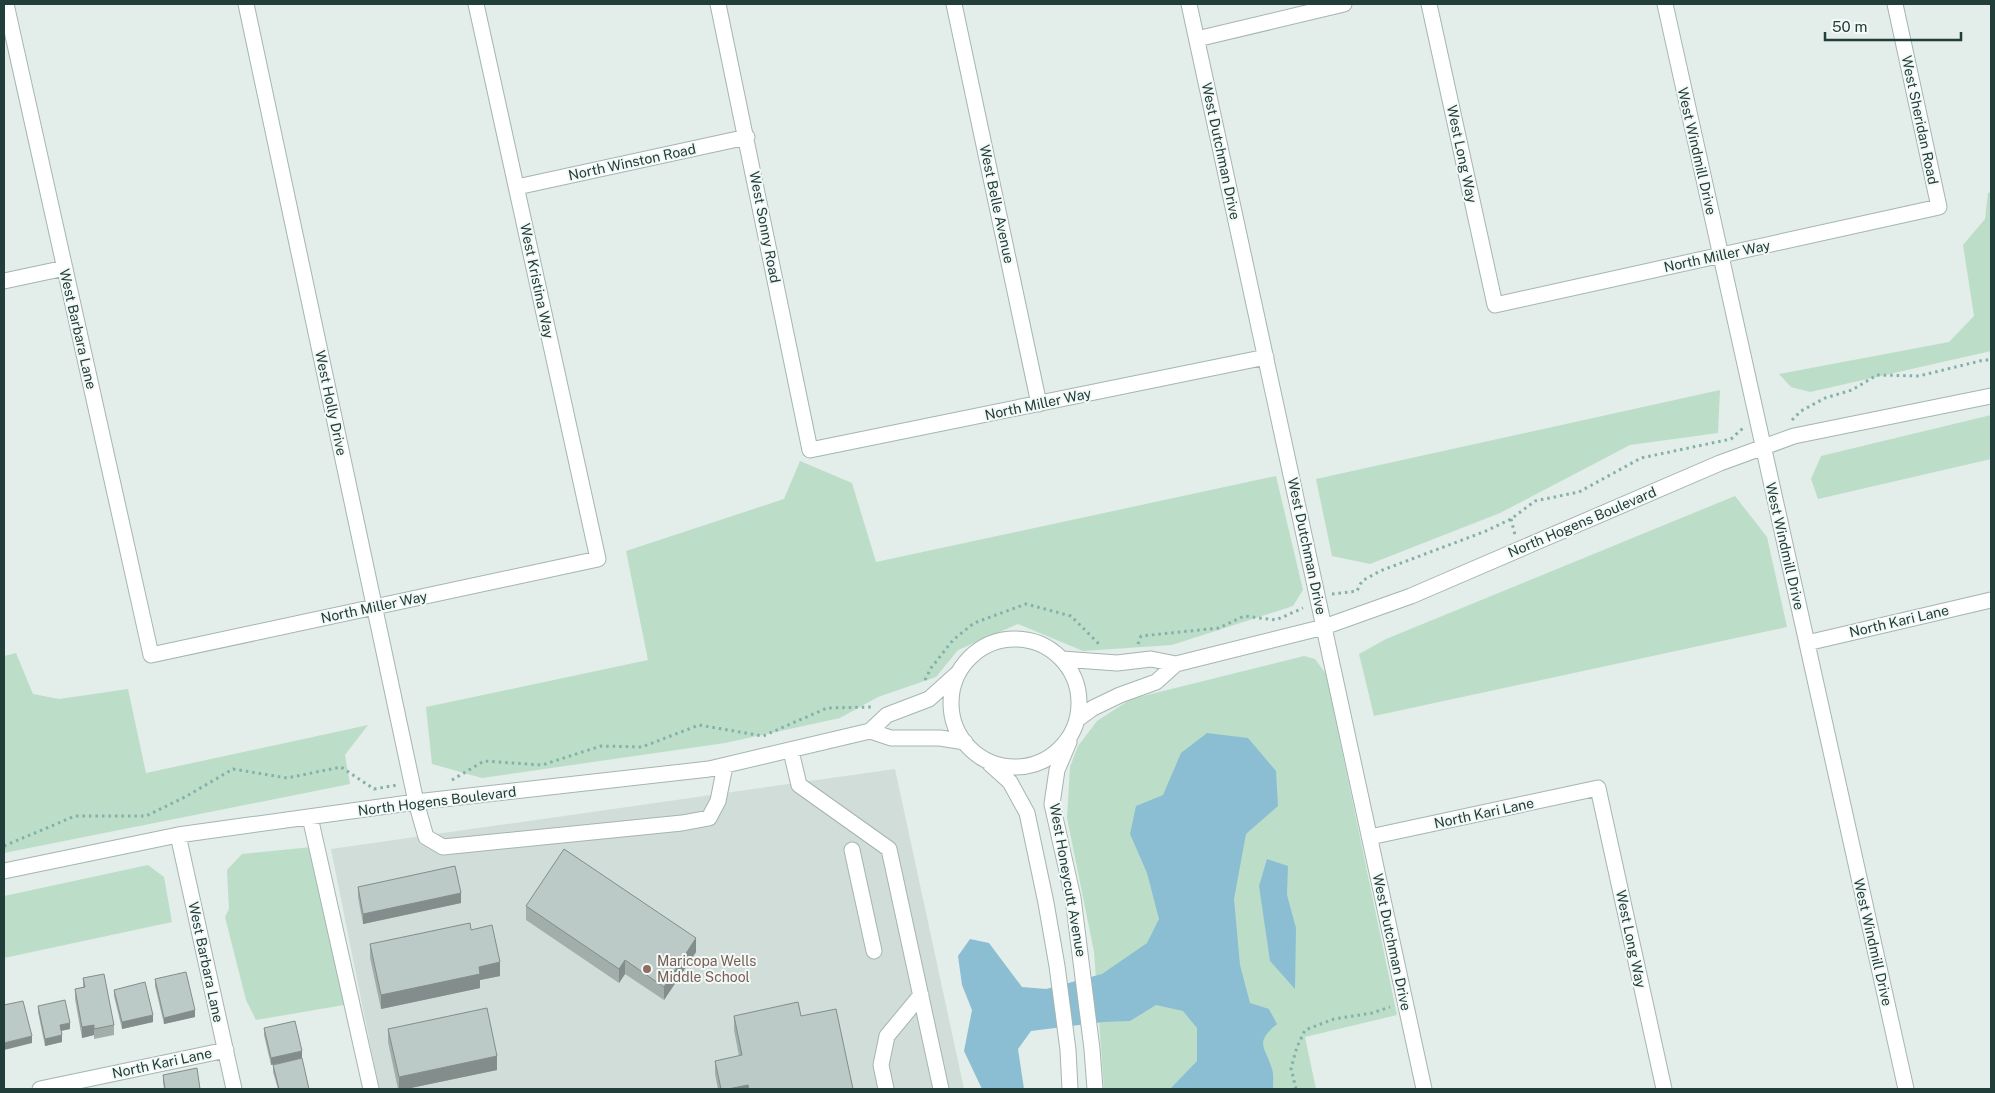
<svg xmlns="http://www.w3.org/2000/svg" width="1995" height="1093" font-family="'Public Sans',sans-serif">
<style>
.built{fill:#d1ddd9}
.green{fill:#bcdec9}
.water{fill:#8bbed2}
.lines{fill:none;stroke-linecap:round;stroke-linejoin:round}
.minor-casing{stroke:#a5b5b1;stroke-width:17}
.path{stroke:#83b0a8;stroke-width:3;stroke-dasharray:2.5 4;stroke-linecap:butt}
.minor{stroke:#fff;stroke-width:15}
.wall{fill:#a1aeaa}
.shaded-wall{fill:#838d8b}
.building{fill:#bbcac6;stroke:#838d8b}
.education-dot{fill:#8d6e63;stroke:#f3f9f7;stroke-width:2}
.labels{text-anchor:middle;stroke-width:4;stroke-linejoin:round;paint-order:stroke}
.street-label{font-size:14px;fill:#223e3a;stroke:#f3f9f7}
.education-label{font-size:14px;fill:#785e54;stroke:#f3f9f7;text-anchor:start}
</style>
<rect width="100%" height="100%" fill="#e3ede9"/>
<!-- built -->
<path class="built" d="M 895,769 L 964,1089 L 379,1089 L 331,849 Z"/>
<!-- green -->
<path class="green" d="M 1991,192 L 1991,351 L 1810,392 L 1791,387 L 1779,374 L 1949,342 L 1974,316 L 1963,245 L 1985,219 L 1988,193 Z
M 1720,390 L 1718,433 L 1630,445 L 1500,513 L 1370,564 L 1332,556 L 1316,479 Z
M 1991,415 L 1991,459 L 1818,499 L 1811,479 L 1821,456 Z
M 800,461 L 852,483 L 876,562 L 1276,476 L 1303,590 L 1293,606 L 1172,645 L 1083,651 L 1018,624 L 958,650 L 936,677 L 878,697 L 840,718 L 725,743 L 482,778 L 432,764 L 426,707 L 648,660 L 626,551 L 784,499 Z
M 1735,496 L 1767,537 L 1787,627 L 1374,716 L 1359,654 L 1386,639 Z
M 16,653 L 33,694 L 59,699 L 128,689 L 146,773 L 368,725 L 345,755 L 350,784 L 4,853 L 4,656 Z
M 1304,656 L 1315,659 L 1326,674 L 1397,1015 L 1305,1037 L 1316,1089 L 1104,1089 L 1094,952 L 1067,818 L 1070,767 L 1078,746 L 1097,721 L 1131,699 Z
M 312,847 L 344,1005 L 256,1020 L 246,1000 L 225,917 L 229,909 L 227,870 L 242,854 Z
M 148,865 L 164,877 L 172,922 L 4,958 L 4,896 Z"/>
<!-- water -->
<path class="water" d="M 1207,733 L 1248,738 L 1276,771 L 1278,806 L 1246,834 L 1234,899 L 1240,965 L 1250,1003 L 1269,1009 L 1277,1024 C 1254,1043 1265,1046 1272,1069 C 1274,1075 1273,1083 1273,1089 L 1170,1089 L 1197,1061 L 1197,1028 L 1183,1011 L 1156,1005 L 1130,1021 L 1103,1022 L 1031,1031 L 1018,1049 L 1024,1089 L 982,1089 L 964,1051 L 972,1010 L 962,985 L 958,956 L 970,939 L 989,943 L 1022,987 L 1046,989 L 1102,974 L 1147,943 L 1159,919 L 1147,873 L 1130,834 L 1136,806 L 1163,795 L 1181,753 Z
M 1267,859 L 1288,866 L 1287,895 L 1296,928 L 1295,989 L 1270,961 L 1259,886 Z"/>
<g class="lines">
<defs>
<path id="minor" d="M 6,4 L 151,655 L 598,559 L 476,4
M 246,4 L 416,802 L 426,837 L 443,847 L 682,823 L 709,818 L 718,801 L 725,766
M 718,4 L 810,450 L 1266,357
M 954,4 L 1039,404
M 1189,4 L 1424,1089
M 1429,4 L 1495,305 L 1939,207 L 1895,4
M 1665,4 L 1906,1089
M 1197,39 L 1344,4
M 517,187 L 747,137
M 4,281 L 65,268
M951 703a64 64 0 1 1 128 0a64 64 0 1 1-128 0Z
M 1807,643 L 1991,600
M 1062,659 L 1117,663 L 1151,659 L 1176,664 L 1324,627 L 1411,596 L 1720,463 L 1794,436 L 1991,396
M 1078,719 L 1093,708 L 1120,695 L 1156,682 L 1176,664
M 870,731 L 891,738 L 940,738 L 965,742
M 1069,742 L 1057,770 L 1052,804 L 1073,898 L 1092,1049 L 1095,1089
M 791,751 L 799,785 L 889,849 L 941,1089
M 990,764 L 1010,782 L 1027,813 L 1046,903 L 1057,966 L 1068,1050 L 1070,1089
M 310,817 L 371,1089
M 178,835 L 234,1089
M 1370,837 L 1598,788 L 1664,1089
M 852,850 L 874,951
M 4,871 L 178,835 L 416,802 L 709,769 L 870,731 L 887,715 L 929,699 L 959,672
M 40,1089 L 226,1050
M 886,1089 L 881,1065 L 887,1036 L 921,995"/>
</defs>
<!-- minor casing -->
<use href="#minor" class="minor-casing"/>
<!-- path -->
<path class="path" d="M 1792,420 L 1801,411 L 1825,398 L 1852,390 L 1877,375 L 1919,376 L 1984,360 L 1991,360
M 1511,519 L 1515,535
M 1332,594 L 1357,591 L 1362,581 L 1380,571 L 1486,531 L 1511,519 L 1535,501 L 1579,492 L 1641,458 L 1731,439 L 1743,428
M 1138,644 L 1141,636 L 1219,628 L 1244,616 L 1276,620 L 1303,608
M 925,680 L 931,668 L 953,640 L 974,623 L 1026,604 L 1071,616 L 1100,645
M 452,780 L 484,761 L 542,765 L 601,746 L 642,747 L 699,725 L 763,736 L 827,708 L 872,707
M 4,846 L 75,816 L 146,816 L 185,797 L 233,769 L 287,778 L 341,767 L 374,789 L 397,785
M 1296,1089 L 1291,1068 L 1297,1047 L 1305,1030 L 1334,1019 L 1372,1013 L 1390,1007"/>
<!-- minor -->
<use href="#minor" class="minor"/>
</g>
<!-- wall -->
<path class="wall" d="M 358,887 L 461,903 L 363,924 L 358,897 Z
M 526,906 L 696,952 L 664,1000 L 625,974 L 619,983 L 526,920 Z
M 471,930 L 500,976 L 480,980 L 480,988 L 381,1009 L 370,958 L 370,944 Z
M 83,978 L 114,1025 L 114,1035 L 94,1039 L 94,1035 L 82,1038 L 75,999 L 75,989 L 83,987 Z
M 155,979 L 195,1017 L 164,1024 L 155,986 Z
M 114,990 L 153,1022 L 122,1029 L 114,996 Z
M 38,1006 L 70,1029 L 61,1031 L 62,1042 L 45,1046 L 38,1012 Z
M 734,1016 L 801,1016 L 853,1089 L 718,1089 L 715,1074 L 715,1061 L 739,1056 L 734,1030 Z
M 264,1028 L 302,1058 L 271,1065 L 264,1035 Z
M 388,1029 L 497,1070 L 406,1089 L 398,1089 L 388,1042 Z
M 273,1065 L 309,1089 L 278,1089 L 273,1072 Z
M 163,1075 L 200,1089 L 164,1089 L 163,1081 Z"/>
<!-- shaded-wall -->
<path class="shaded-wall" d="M 461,893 L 461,903 L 363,924 L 363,914 Z
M 696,938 L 696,952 L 664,1000 L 664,987 Z
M 625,960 L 625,974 L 619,983 L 619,969 Z
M 500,962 L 500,976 L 480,980 L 480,988 L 381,1009 L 381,995 L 479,967 Z
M 195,1010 L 195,1017 L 164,1024 L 164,1018 Z
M 153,1015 L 153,1022 L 122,1029 L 122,1022 Z
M 70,1023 L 70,1029 L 60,1031 L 60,1025 Z
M 94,1025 L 94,1035 L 82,1038 L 82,1027 Z
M 62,1035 L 62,1042 L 45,1046 L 45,1039 Z
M 32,1036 L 32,1043 L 4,1050 L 4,1043 Z
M 302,1051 L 302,1058 L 271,1065 L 271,1058 Z
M 497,1056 L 497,1070 L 406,1089 L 399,1089 L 399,1077 Z
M 748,1085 L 748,1089 L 728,1089 Z"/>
<!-- building -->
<path class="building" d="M 564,849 L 696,938 L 664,987 L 625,960 L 619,969 L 526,906 Z
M 455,866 L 461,893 L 363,914 L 358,887 Z
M 470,923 L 471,930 L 492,925 L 500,962 L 479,967 L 480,974 L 381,995 L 370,944 Z
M 186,972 L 195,1010 L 164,1018 L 155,979 Z
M 104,974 L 114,1025 L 94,1029 L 94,1025 L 82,1027 L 75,989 L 85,987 L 83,978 Z
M 145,982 L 153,1015 L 122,1022 L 114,990 Z
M 65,1000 L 70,1023 L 60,1025 L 62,1035 L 45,1039 L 38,1006 Z
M 23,1001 L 32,1036 L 4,1043 L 4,1005 Z
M 798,1002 L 801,1016 L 836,1009 L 853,1089 L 749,1089 L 748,1085 L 728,1089 L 721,1089 L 715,1061 L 742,1055 L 734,1016 Z
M 487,1008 L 497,1056 L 399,1077 L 388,1029 Z
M 295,1021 L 302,1051 L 271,1058 L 264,1028 Z
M 302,1058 L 309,1089 L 279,1089 L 273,1065 Z
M 197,1068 L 200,1089 L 165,1089 L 163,1075 Z"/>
<!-- markers -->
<circle class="education-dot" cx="647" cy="969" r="5"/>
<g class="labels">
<!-- street labels -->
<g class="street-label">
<text transform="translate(1920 120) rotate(78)" y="5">West Sheridan Road</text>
<text transform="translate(1221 151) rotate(78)" y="5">West Dutchman Drive</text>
<text transform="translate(1697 151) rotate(77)" y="5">West Windmill Drive</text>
<text transform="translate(1462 154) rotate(78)" y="5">West Long Way</text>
<text transform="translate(632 162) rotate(-12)" y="5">North Winston Road</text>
<text transform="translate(997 204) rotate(78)" y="5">West Belle Avenue</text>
<text transform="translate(765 227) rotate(79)" y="5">West Sonny Road</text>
<text transform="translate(1717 256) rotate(-12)" y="5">North Miller Way</text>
<text transform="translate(537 281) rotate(78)" y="5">West Kristina Way</text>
<text transform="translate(78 329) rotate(77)" y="5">West Barbara Lane</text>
<text transform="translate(331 403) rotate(78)" y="5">West Holly Drive</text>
<text transform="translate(1038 404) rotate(-12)" y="5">North Miller Way</text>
<text transform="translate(1582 522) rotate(-23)" y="5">North Hogens Boulevard</text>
<text transform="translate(1307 546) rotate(78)" y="5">West Dutchman Drive</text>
<text transform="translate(1785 546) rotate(77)" y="5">West Windmill Drive</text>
<text transform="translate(374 607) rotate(-12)" y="5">North Miller Way</text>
<text transform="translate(1899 621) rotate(-13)" y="5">North Kari Lane</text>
<text transform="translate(437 801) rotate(-7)" y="5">North Hogens Boulevard</text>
<text transform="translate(1484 813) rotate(-12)" y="5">North Kari Lane</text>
<text transform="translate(1068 880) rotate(80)" y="5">West Honeycutt Avenue</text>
<text transform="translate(1631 939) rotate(78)" y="5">West Long Way</text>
<text transform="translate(1392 942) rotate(78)" y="5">West Dutchman Drive</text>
<text transform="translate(1873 942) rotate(77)" y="5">West Windmill Drive</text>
<text transform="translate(206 962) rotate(78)" y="5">West Barbara Lane</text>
<text transform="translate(162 1063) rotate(-12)" y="5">North Kari Lane</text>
</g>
<!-- education labels -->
<g class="education-label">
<text x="657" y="966">Maricopa Wells<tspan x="657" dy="16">Middle School</tspan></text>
</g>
</g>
<!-- border -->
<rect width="1995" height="1093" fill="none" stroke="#223e3a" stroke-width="10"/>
<!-- scale -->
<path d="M1825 32v8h136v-8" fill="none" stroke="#223e3a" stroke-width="2.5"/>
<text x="1832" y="32" font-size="15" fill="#223e3a" stroke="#f3f9f7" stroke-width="4" paint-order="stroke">50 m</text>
</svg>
